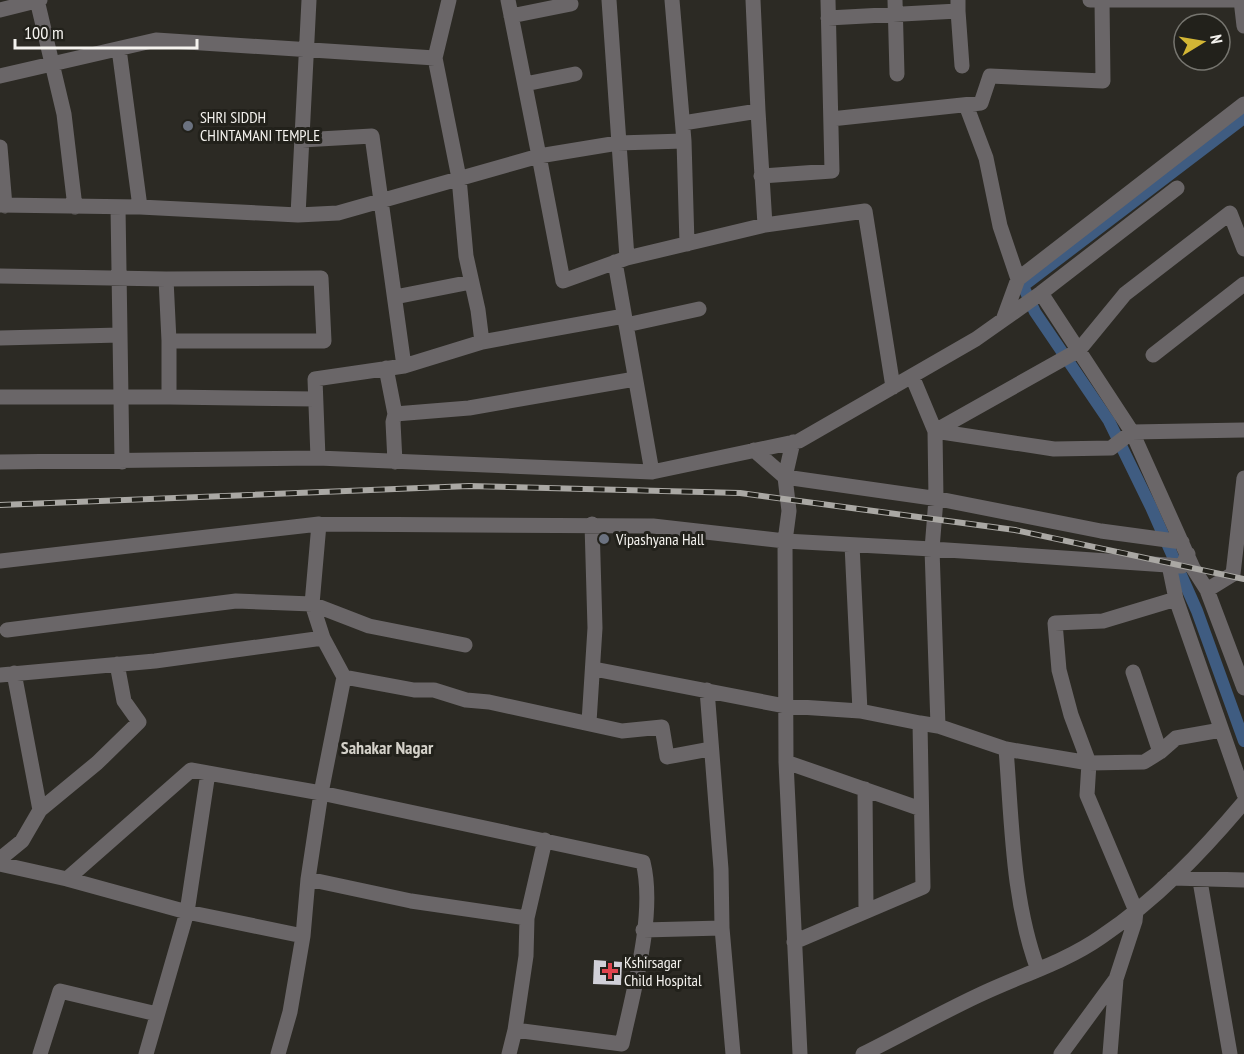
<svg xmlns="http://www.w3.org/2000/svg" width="1244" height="1054" font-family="'PT Sans Narrow',sans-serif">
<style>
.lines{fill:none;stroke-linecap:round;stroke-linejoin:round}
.canal{stroke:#3f5c81;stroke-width:12}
.building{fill:#d1d0d8}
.minor{stroke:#6a6668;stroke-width:15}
.rail-casing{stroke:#aaa8a4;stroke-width:6}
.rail{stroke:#22211b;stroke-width:4;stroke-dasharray:11;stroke-linecap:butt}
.worship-dot{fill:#6b7280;stroke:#22211b;stroke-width:2}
.health-dot{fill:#e0444e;stroke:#22211b;stroke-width:2}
.labels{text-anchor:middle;stroke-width:6;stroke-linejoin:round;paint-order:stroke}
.poi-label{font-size:16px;fill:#f4f2ee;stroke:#22211b;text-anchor:start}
.neighbourhood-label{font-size:18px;font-weight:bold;fill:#d4d1c9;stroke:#22211b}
</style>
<rect width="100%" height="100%" fill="#2c2a24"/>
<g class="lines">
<!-- canal -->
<path class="canal" d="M 1244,118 L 1023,286 L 1035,312 L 1109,421 L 1151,507 L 1197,611 L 1244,741"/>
</g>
<!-- building -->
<path class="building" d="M 594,960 L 622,962 L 621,985 L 593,984 Z"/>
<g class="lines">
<!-- minor -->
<path class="minor" d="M 37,0 L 64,114 L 75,207
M 609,0 L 627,258
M 672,0 L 684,141 L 687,244
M 753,0 L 758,111
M 895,0 L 897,74
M 1102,0 L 1241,0 L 1244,26
M 0,10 L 40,0
M 958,11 L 962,66
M 511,16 L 571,4
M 828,18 L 958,11 L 958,0
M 119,49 L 140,207
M 0,76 L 156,40 L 435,58 L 449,0
M 525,84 L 575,74
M 966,105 L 986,158 L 1000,226 L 1018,279
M 831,119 L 981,103 L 990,76 L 1103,81 L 1102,0 L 1090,0
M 683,123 L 758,111 L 765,225 L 627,258 L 563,281 L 539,156 L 618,143 L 684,141
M 302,140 L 372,136 L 404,366
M 0,147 L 5,206
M 761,176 L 832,171 L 828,0
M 0,205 L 140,207 L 298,215 L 338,213 L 539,156 L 508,0
M 118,207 L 122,462
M 298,215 L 309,0
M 765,225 L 865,211 L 893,387
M 1244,249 L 1230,213 L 1125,294 L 1079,350 L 935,431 L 1054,449 L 1111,448 L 1132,432 L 1244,430
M 615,262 L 652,472
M 0,276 L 166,279 L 321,278 L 324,341 L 169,341 L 169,397 L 315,399
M 166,279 L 169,341
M 1041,293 L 1132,432 L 1193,568 L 1207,590 L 1244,688
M 395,297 L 471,282
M 1003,320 L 1018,279 L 1244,104
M 626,325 L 699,309
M 0,338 L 120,335
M 482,342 L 624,316
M 1153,355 L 1244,284
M 386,368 L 395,414 L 393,422 L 395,462
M 912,376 L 935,431 L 936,499 L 932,549 L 1182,566 L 1188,554
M 0,397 L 169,397
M 395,414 L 469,408 L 635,379
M 754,450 L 785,477 L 793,442
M 318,458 L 315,379 L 404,366 L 482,342 L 478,310 L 466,256 L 459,178 L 435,58
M 0,462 L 318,458 L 652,472 L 799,441 L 976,339 L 1041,293 L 1177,188
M 319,524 L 312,604 L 323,638 L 344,677 L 321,793 L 643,862 C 656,914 633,992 622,1044 L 515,1030 L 509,1054
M 852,545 L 860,711 L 920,723
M 0,561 L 319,524 L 653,526 L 785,541 L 932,549 L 938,726 L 920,723 L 923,887 L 794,942
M 1169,565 L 1176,599 L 1244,794
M 1207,590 L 1233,574 L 1244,478
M 1176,599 L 1103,621 L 1055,623 L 1059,670 L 1071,715 L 1089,763 L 1144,762 L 1160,752 L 1176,738 L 1221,730
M 7,630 L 236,601 L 312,604 L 369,626 L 465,645
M 594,669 L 785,706 L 860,711
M 1133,672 L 1160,752
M 14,673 L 40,810
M 0,675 L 155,661 L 323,638
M 344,677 L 414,690 L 434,690 L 466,700 L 489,702 L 622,731 L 662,727 L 667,757 L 710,749
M 707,690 L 721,869 L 722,928 L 733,1054
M 589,722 L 595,628 L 592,524
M 938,726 L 1006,749 L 1089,763 L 1087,795 L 1136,911 L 1135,921 L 1116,979 L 1061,1054
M 1006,749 C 1012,822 1012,900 1038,970
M 786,762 L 921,809
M 191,770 L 321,793 L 308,879 L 303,936 L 187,912 L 67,879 Z
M 865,789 L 866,911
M 0,859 L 22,841 L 40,810 L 97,763 L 139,722 L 124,701 L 117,664
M 0,864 L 67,879
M 1173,878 L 1244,880
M 308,879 L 411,901 L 527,918
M 1200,881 L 1230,1054
M 643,930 L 722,928
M 515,1030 L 526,956 L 527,918 L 545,840
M 40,1054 L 60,991 L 157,1014
M 146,1054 L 187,912 L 208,773
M 278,1054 L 290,1012 L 303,936
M 800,1054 L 786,762 L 785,541 L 789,511 L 785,477 L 939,499 L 1101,531 L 1182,542
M 863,1054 C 901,1035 939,1014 977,996 C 1018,976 1064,963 1101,937 C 1156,900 1202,852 1244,802
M 1110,1054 L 1116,979"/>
<defs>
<path id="rail" d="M 0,505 L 469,486 L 740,493 L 1015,530 L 1244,579"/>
</defs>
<!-- rail casing -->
<use href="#rail" class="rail-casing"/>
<!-- rail -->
<use href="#rail" class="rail"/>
</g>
<!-- markers -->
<g class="worship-dot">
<circle cx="188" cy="126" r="6"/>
<circle cx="604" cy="539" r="6"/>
</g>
<path class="health-dot" d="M607 962h6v6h6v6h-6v6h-6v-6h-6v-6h6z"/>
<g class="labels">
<!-- poi labels -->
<g class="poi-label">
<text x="200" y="123">SHRI SIDDH<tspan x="200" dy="18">CHINTAMANI TEMPLE</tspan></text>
<text x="616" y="545">Vipashyana Hall</text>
<text x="624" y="968">Kshirsagar<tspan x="624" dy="18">Child Hospital</tspan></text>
</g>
<!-- neighbourhood labels -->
<g class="neighbourhood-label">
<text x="387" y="754">Sahakar Nagar</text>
</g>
</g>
<!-- north arrow -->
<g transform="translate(1202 42) rotate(79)"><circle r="28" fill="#22211b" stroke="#76756f" stroke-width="1.5"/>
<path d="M0-4.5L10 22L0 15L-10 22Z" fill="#d3b635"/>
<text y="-9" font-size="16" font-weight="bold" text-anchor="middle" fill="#f4f2ee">N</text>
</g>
<!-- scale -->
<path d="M15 39v9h182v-9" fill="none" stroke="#f4f2ee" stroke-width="3"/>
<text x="24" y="39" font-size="18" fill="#f4f2ee" stroke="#22211b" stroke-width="4.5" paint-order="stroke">100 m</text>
</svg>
